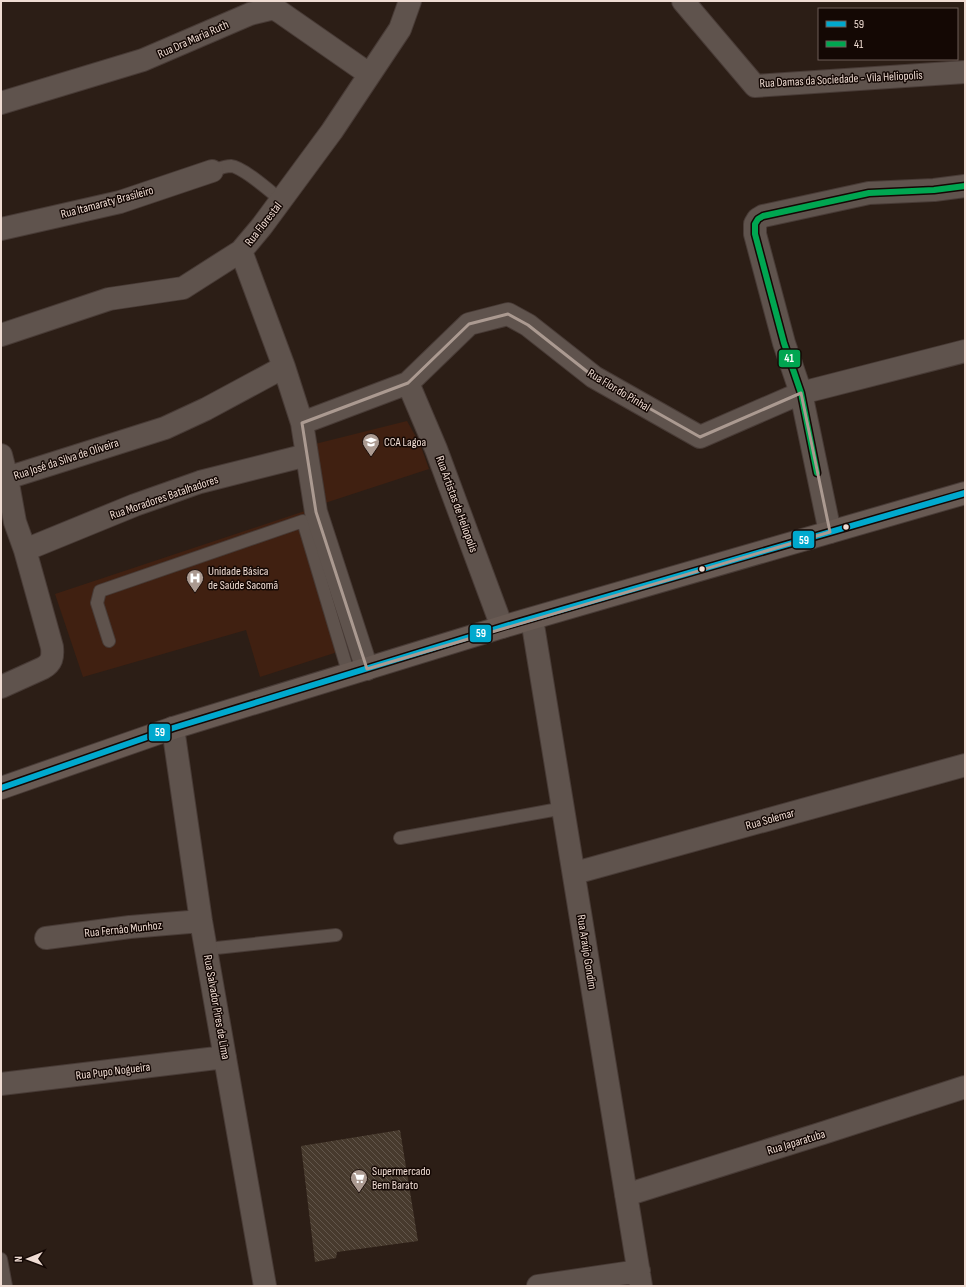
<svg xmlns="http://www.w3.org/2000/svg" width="966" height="1287" font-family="'Sofia Sans Condensed',sans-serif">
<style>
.built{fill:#402011}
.building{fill:url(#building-back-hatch)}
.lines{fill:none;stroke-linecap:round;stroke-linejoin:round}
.service-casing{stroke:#483b36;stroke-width:14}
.minor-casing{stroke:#483b36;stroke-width:24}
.secondary-casing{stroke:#483b36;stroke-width:24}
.service{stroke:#5f534d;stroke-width:12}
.minor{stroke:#5f534d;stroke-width:22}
.secondary{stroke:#685a53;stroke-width:22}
.bus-1-casing{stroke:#140804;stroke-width:9}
.bus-2-casing{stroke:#140804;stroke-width:9}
.bus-1{stroke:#00a9ce;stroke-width:6}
.bus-2{stroke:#00a651;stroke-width:6}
.marked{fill:none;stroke:#ab9a91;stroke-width:3;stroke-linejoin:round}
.bus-dot{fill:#efdcd3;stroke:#140804;stroke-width:1.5}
.labels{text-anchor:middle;stroke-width:3;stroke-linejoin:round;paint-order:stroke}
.street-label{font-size:12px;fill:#efdcd3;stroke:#140804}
.poi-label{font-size:12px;fill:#efdcd3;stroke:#140804;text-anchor:start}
.line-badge{stroke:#140804;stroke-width:1.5}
.badge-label{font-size:11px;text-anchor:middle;font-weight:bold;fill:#fff}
</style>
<defs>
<pattern id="building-back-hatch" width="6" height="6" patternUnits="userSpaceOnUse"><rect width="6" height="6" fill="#473a2d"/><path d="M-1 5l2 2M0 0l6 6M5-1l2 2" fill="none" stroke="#62564b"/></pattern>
</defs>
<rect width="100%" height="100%" fill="#2c1e16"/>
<!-- built -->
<path class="built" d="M 407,421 L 420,444 L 429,469 L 325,503 L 315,444 Z
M 305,511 L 353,647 L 260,677 L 246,630 L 83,677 L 55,594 Z"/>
<!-- building -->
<path class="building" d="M 400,1130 L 418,1241 L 337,1252 L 336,1258 L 315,1262 L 301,1146 Z"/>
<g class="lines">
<defs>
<path id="service" d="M 212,171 C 218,169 224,166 231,166 C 243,167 271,192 281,200
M 109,641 L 97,603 L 100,591 L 303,521 L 349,675
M 400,838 L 564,808
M 207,949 L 336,935
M 1,1259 L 6,1286"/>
<path id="minor" d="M 683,1 L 755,86 L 965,72
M 1,103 L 143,60 L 250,14 L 270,9 L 275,9 L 280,12 L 369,74
M 1,229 L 120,202 L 212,171
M 241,251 L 284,367 L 302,423 L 316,512 L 367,669
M 1,335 L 109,299 L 183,288 L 241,251 L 262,226 L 332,131 L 400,29 L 410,1
M 408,383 L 436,449 L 502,627
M 302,423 L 408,383 L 469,324 L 508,314 L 528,325 L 594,377 L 700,437 L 801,393 L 965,351
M 1,455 L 7,478
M 830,532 L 801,393 L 784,343 L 755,234 L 755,224 L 758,219 L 763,216 L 869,193 L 934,190 L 965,186
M 25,550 L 135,505 L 200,482 L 307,455
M 532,619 L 641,1286
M 1,687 L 43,668 C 52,663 53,657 52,647 L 25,550 L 15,522 L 7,478 L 165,428 L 206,409 L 284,367
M 173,728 L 201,921 L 265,1286
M 575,873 L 965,765
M 46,938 L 130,927 L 201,921
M 1,1084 L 225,1057
M 626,1195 L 823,1133 L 965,1087
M 538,1286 L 639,1271"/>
<path id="secondary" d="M 1,788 L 173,728 L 502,627 L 965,493"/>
</defs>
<!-- service casing -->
<use href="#service" class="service-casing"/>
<!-- minor casing -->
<use href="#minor" class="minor-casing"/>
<!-- secondary casing -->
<use href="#secondary" class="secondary-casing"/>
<!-- service -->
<use href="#service" class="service"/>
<!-- minor -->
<use href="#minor" class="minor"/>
<!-- secondary -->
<use href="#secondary" class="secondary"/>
<defs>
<path id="bus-1" d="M 1,788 L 173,728 L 502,627 L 965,493"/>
<path id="bus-2" d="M 817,473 L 801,393 L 784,343 L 755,234 L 755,224 L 758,219 L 763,216 L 869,193 L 934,190 L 965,186"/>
</defs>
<!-- bus-1 casing -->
<use href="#bus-1" class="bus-1-casing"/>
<!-- bus-2 casing -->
<use href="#bus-2" class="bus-2-casing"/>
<!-- bus-1 -->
<use href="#bus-1" class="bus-1"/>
<!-- bus-2 -->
<use href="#bus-2" class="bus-2"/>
</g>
<!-- marked area -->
<path class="marked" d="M 508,314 L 528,325 L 594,377 L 700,437 L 801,393 L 830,532 L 367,669 L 316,512 L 302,423 L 408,383 L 469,324 Z"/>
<!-- icons -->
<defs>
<symbol id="school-pin" viewBox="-11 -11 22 30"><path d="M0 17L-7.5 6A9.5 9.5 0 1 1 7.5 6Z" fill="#ab9a91" stroke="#140804"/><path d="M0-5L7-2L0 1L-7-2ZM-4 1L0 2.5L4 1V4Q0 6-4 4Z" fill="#fff"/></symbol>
<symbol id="hospital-pin" viewBox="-11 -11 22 30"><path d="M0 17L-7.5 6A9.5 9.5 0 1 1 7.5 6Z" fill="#ab9a91" stroke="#140804"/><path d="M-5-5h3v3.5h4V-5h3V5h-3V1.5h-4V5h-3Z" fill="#fff"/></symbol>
<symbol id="supermarket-pin" viewBox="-11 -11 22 30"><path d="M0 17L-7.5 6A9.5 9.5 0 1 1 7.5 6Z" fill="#ab9a91" stroke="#140804"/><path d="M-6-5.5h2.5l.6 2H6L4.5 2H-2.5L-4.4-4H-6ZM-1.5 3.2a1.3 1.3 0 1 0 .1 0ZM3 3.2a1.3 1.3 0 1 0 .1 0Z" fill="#fff"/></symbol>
</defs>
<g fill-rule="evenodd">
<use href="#school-pin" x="361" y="432" width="20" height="27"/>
<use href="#hospital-pin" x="185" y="568" width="20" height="27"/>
<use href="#supermarket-pin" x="349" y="1168" width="20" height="27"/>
</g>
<!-- markers -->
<g class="bus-dot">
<circle cx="846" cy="527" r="3.5"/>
<circle cx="702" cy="569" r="3.5"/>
</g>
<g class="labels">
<!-- street labels -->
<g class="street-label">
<text transform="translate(193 39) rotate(-24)" y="4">Rua Dra Maria Ruth</text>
<text transform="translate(841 79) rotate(-3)" y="4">Rua Damas da Sociedade - Vila Heliopolis</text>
<text transform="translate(107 202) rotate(-15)" y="4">Rua Itamaraty Brasileiro</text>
<text transform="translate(263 224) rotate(-52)" y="4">Rua Florestal</text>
<text transform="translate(619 390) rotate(31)" y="4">Rua Flor do Pinhal</text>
<text transform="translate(66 459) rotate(-18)" y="4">Rua José da Silva de Oliveira</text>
<text transform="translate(164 497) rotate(-19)" y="4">Rua Moradores Batalhadores</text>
<text transform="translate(457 504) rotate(70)" y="4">Rua Artistas de Heliopolis</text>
<text transform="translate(770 819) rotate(-16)" y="4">Rua Solemar</text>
<text transform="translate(123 929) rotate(-6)" y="4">Rua Fernão Munhoz</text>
<text transform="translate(587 952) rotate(81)" y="4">Rua Araújo Gondim</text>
<text transform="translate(217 1007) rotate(80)" y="4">Rua Salvador Pires de Lima</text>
<text transform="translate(113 1071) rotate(-7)" y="4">Rua Pupo Nogueira</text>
<text transform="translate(796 1142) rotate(-17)" y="4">Rua Japaratuba</text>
</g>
<!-- poi labels -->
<g class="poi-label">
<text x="384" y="446">CCA Lagoa</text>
<text x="208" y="575">Unidade Básica<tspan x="208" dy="14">de Saúde Sacomã</tspan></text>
<text x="372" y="1175">Supermercado<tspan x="372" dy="14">Bem Barato</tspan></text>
</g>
</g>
<g class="line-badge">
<rect x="778" y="349" width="23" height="19" rx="4" fill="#00a651"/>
<rect x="792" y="530" width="23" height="19" rx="4" fill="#00a9ce"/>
<rect x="469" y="624" width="23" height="19" rx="4" fill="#00a9ce"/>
<rect x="148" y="723" width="23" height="19" rx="4" fill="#00a9ce"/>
</g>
<g class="badge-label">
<text x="789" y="362">41</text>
<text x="804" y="544">59</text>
<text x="481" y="637">59</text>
<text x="160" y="736">59</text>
</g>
<!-- border -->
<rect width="966" height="1287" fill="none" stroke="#efdcd3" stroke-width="4"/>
<!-- legend -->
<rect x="818" y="8" width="140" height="52" fill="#140804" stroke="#6c5d57"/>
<rect x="826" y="21" width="20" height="6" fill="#00a9ce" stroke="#6c5d57"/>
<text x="854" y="28" font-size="12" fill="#efdcd3">59</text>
<rect x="826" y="41" width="20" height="6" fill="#00a651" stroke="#6c5d57"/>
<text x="854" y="48" font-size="12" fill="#efdcd3">41</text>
<!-- north arrow -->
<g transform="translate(28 1259) rotate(269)" stroke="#140804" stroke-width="3" paint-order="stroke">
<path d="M0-3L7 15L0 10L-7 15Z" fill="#efdcd3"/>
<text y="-6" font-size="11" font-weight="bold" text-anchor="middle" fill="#efdcd3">N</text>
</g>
</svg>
